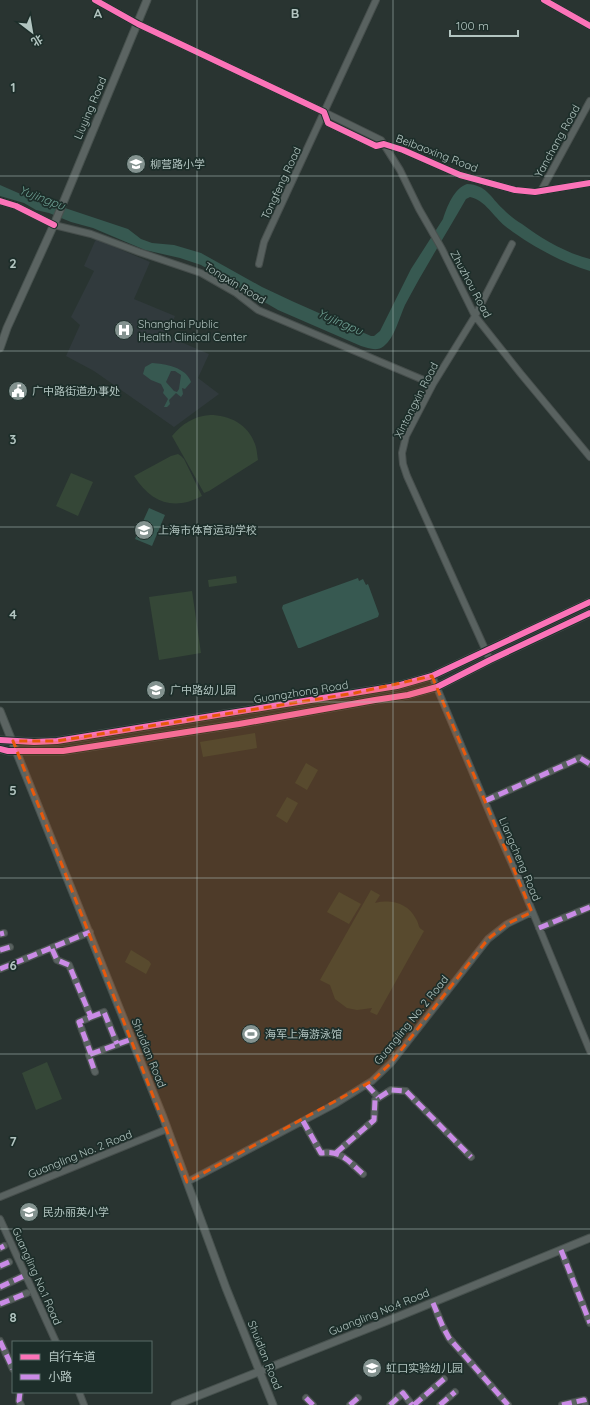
<svg xmlns="http://www.w3.org/2000/svg" width="590" height="1405" font-family="Quicksand,'Noto Sans SC',sans-serif">
<style>
.medical{fill:#313a3d}
.green{fill:#354737}
.water{fill:#375951;fill-rule:evenodd}
.lines{fill:none;stroke-linecap:round;stroke-linejoin:round}
.minor-casing{stroke:#474f4d;stroke-width:8}
.major-casing{stroke:#47514e;stroke-width:9}
.minor{stroke:#596260;stroke-width:6}
.major{stroke:#5b6462;stroke-width:7}
.quiet{stroke:#ca8be6;stroke-width:5;stroke-dasharray:10 5;stroke-linecap:butt}
.cycleway-casing{stroke:#1d2e2a;stroke-width:8}
.cycleway{stroke:#fb73b8;stroke-width:6}
.marked{fill:#e8590c;fill-opacity:0.2;stroke:#e8590c;stroke-width:3;stroke-dasharray:8 5;stroke-linejoin:round}
.grid{fill:none;stroke:#b3c5c1;stroke-width:1;stroke-opacity:0.55}
.labels{text-anchor:middle;stroke-width:3.5;stroke-linejoin:round;paint-order:stroke}
.street-label{font-size:11px;fill:#b3c5c1;stroke:#1d2e2a}
.poi-label{font-size:11px;fill:#b3c5c1;stroke:#1d2e2a;text-anchor:start}
.water-label{font-size:12px;font-style:italic;fill:#6fa194;stroke:#1d2e2a}
.grid-label{font-size:13px;text-anchor:middle;font-weight:bold;fill:#b3c5c1;stroke:#1d2e2a;stroke-width:3.5;stroke-linejoin:round;paint-order:stroke}
</style>
<rect width="100%" height="100%" fill="#293431"/>
<!-- medical -->
<path class="medical" d="M 96,239 L 150,262 L 134,299 L 175,316 L 167,336 L 209,354 L 198,378 L 219,394 L 174,427 L 94,371 L 66,356 L 80,325 L 71,317 L 94,271 L 84,266 Z"/>
<!-- green -->
<path class="green" d="M 210,415 C 229,415 248,424 255,444 C 257,449 257,455 258,460 L 209,491 L 204,493 L 172,436 C 182,424 194,416 210,415 Z
M 178,454 L 181,456 L 184,459 L 202,496 C 174,511 151,503 134,476 L 171,456 Z
M 71,473 L 93,482 L 78,516 L 56,506 Z
M 236,576 L 237,583 L 209,587 L 208,580 Z
M 192,591 L 201,653 L 159,660 L 149,597 Z
M 255,733 L 257,748 L 203,757 L 200,742 Z
M 306,763 L 318,770 L 307,790 L 295,783 Z
M 287,797 L 298,803 L 287,823 L 276,816 Z
M 371,890 L 380,895 L 375,903 C 391,899 408,903 416,919 C 420,926 417,927 424,931 L 377,1015 L 370,1012 L 372,1008 L 357,1010 L 347,1008 L 335,999 L 330,985 L 320,980 Z
M 339,892 L 361,904 L 349,924 L 327,912 Z
M 131,950 L 149,961 L 151,964 L 146,974 L 125,962 Z
M 47,1062 L 62,1099 L 36,1110 L 22,1073 Z"/>
<!-- water -->
<path class="water" d="M 467,184 C 487,185 490,197 503,209 C 508,214 515,220 522,224 C 542,239 566,253 590,259 L 590,271 C 562,263 528,244 505,226 C 494,217 485,200 470,197 L 466,199 C 446,234 424,269 405,305 C 399,318 395,337 384,346 C 377,352 368,348 361,346 L 278,310 L 201,265 L 180,258 L 145,250 L 93,228 L 71,222 L 49,213 L 36,210 L 24,203 L 0,196 L 0,185 L 48,206 L 53,204 L 128,229 L 141,239 L 152,243 L 174,245 L 201,253 L 262,287 L 294,302 L 371,336 L 374,336 L 380,331 L 411,269 L 443,219 C 447,207 454,188 467,184 Z
M 152,363 C 165,364 186,367 191,382 L 185,389 L 182,388 L 183,394 L 181,397 L 176,393 L 169,400 L 170,404 L 167,407 L 164,407 L 168,399 L 163,393 L 164,390 L 161,384 L 151,380 L 143,374 L 145,367 ZM 171,371 L 175,371 L 181,375 L 179,389 L 177,392 L 174,391 L 166,382 Z
M 149,508 L 165,515 L 152,546 L 135,539 Z
M 358,578 L 359,581 L 363,579 L 366,585 L 368,584 L 379,614 L 378,617 L 300,648 L 298,648 L 282,608 L 283,605 Z"/>
<g class="lines">
<defs>
<path id="minor" d="M 95,0 L 138,24 L 324,112 L 328,123 L 376,146 L 384,144 L 403,150 L 460,175 L 515,190 L 535,192 L 590,183
M 544,0 L 590,26
M 324,112 L 381,140 L 400,170 L 419,209 L 442,249 L 475,316 L 521,374 L 590,457
M 541,191 L 590,101
M 0,201 L 16,206 L 54,225 L 91,234 L 139,252 L 201,273 L 236,293 L 258,310 L 433,384
M 259,264 L 264,242 L 269,231 L 376,0
M 490,660 L 407,476 L 403,464 L 402,453 L 406,436 L 433,384 L 475,316 L 512,244
M 432,676 L 493,821 L 524,891 L 590,1051
M 485,801 L 580,758 L 590,764
M 539,928 L 590,907
M 0,934 L 4,933
M 52,949 L 57,960 L 69,965 L 91,1017 L 79,1022 L 91,1054 L 89,1055 L 95,1072
M 0,950 L 10,947
M 0,969 L 90,932
M 91,1017 L 104,1012 L 117,1044
M 91,1054 L 132,1039
M 367,1085 L 378,1097
M 303,1121 L 321,1153 C 342,1150 349,1162 363,1174
M 336,1153 L 374,1120 L 375,1100 L 391,1090 L 406,1091 L 471,1157
M 187,1182 L 335,1104 L 372,1081 L 391,1063 L 488,939 L 507,924 L 532,912
M 0,1197 L 167,1129
M 0,1219 L 56,1342
M 0,1248 L 4,1246
M 561,1250 L 590,1323
M 0,1266 L 9,1262
M 0,1287 L 26,1275
M 433,1303 L 443,1327 L 449,1338 L 508,1405
M 0,1304 L 27,1293
M 0,1341 L 13,1369
M 20,1392 L 19,1401 L 21,1405
M 79,1392 L 84,1405
M 306,1398 L 313,1405
M 350,1405 L 358,1398
M 390,1405 L 403,1393 L 412,1405
M 414,1405 L 444,1379
M 440,1405 L 455,1392
M 562,1405 L 584,1400 L 585,1405"/>
<path id="major" d="M 0,348 L 7,328 L 56,220 L 147,0
M 0,711 L 163,1117 L 226,1288 L 273,1405
M 0,740 L 34,742 L 57,741 L 397,686 L 432,676 L 590,602
M 0,749 L 8,751 L 63,751 L 239,724 L 375,700 L 408,695 L 437,687 L 490,660 L 590,613
M 175,1405 L 402,1315 L 590,1238"/>
</defs>
<!-- minor casing -->
<use href="#minor" class="minor-casing"/>
<!-- major casing -->
<use href="#major" class="major-casing"/>
<!-- minor -->
<use href="#minor" class="minor"/>
<!-- major -->
<use href="#major" class="major"/>
<!-- quiet -->
<path class="quiet" d="M 485,801 L 580,758 L 590,764
M 539,928 L 590,907
M 0,934 L 4,933
M 52,949 L 57,960 L 69,965 L 91,1017 L 79,1022 L 91,1054 L 89,1055 L 95,1072
M 0,950 L 10,947
M 0,969 L 90,932
M 91,1017 L 104,1012 L 117,1044
M 91,1054 L 132,1039
M 367,1085 L 378,1097
M 303,1121 L 321,1153 C 342,1150 349,1162 363,1174
M 336,1153 L 374,1120 L 375,1100 L 391,1090 L 406,1091 L 471,1157
M 0,1248 L 4,1246
M 561,1250 L 590,1323
M 0,1266 L 9,1262
M 0,1287 L 26,1275
M 433,1303 L 443,1327 L 449,1338 L 508,1405
M 0,1304 L 27,1293
M 0,1341 L 13,1369
M 20,1392 L 19,1401 L 21,1405
M 306,1398 L 313,1405
M 350,1405 L 358,1398
M 390,1405 L 403,1393 L 412,1405
M 414,1405 L 444,1379
M 440,1405 L 455,1392
M 562,1405 L 584,1400 L 585,1405"/>
<defs>
<path id="cycleway" d="M 95,0 L 138,24 L 324,112 L 328,123 L 376,146 L 384,144 L 403,150 L 460,175 L 515,190 L 535,192 L 590,183
M 544,0 L 590,26
M 0,201 L 16,206 L 54,225
M 0,740 L 34,742 L 57,741 L 397,686 L 432,676 L 590,602
M 0,749 L 8,751 L 63,751 L 239,724 L 375,700 L 408,695 L 437,687 L 490,660 L 590,613"/>
</defs>
<!-- cycleway casing -->
<use href="#cycleway" class="cycleway-casing"/>
<!-- cycleway -->
<use href="#cycleway" class="cycleway"/>
</g>
<!-- marked area -->
<path class="marked" d="M 432,676 L 532,912 L 507,924 L 488,939 L 391,1063 L 372,1081 L 187,1182 L 13,741 L 57,741 L 355,693 Z"/>
<!-- grid -->
<path class="grid" d="M 197,0 L 197,1405M 393,0 L 393,1405M 0,176 L 590,176M 0,351 L 590,351M 0,527 L 590,527M 0,702 L 590,702M 0,878 L 590,878M 0,1054 L 590,1054M 0,1229 L 590,1229"/>
<!-- icons -->
<defs>
<symbol id="school-disc" viewBox="-11 -11 22 22"><circle r="9.5" fill="#83928f" stroke="#1d2e2a"/><path d="M0-5L7-2L0 1L-7-2ZM-4 1L0 2.5L4 1V4Q0 6-4 4Z" fill="#fff"/></symbol>
<symbol id="hospital-disc" viewBox="-11 -11 22 22"><circle r="9.5" fill="#83928f" stroke="#1d2e2a"/><path d="M-5-5h3v3.5h4V-5h3V5h-3V1.5h-4V5h-3Z" fill="#fff"/></symbol>
<symbol id="civic-disc" viewBox="-11 -11 22 22"><circle r="9.5" fill="#83928f" stroke="#1d2e2a"/><path d="M-.6-6.5H3V-4.5H.6V-3L4-1V1h2V6H-6V1h2V-1L-.6-3ZM-1.2 2.5V6h2.4V2.5Z" fill="#fff"/></symbol>
<symbol id="stadium-disc" viewBox="-11 -11 22 22"><circle r="9.5" fill="#83928f" stroke="#1d2e2a"/><path d="M0-5a6.5 5 0 1 0 0 10a6.5 5 0 1 0 0-10ZM-3.5-1.8h7v3.6h-7Z" fill="#fff"/></symbol>
</defs>
<g fill-rule="evenodd">
<use href="#school-disc" x="125" y="153" width="22" height="22"/>
<use href="#hospital-disc" x="113" y="319" width="22" height="22"/>
<use href="#civic-disc" x="7" y="380" width="22" height="22"/>
<use href="#school-disc" x="133" y="519" width="22" height="22"/>
<use href="#school-disc" x="145" y="679" width="22" height="22"/>
<use href="#stadium-disc" x="240" y="1023" width="22" height="22"/>
<use href="#school-disc" x="18" y="1201" width="22" height="22"/>
<use href="#school-disc" x="361" y="1357" width="22" height="22"/>
</g>
<g class="labels">
<!-- street labels -->
<g class="street-label">
<text transform="translate(90 108) rotate(-67)" y="4">Liuying Road</text>
<text transform="translate(557 141) rotate(-61)" y="4">Yanchang Road</text>
<text transform="translate(437 153) rotate(21)" y="4">Beibaoxing Road</text>
<text transform="translate(281 183) rotate(-65)" y="4">Tongfeng Road</text>
<text transform="translate(235 283) rotate(31)" y="4">Tongxin Road</text>
<text transform="translate(471 284) rotate(62)" y="4">Zhuzhou Road</text>
<text transform="translate(416 400) rotate(-63)" y="4">Xintongxin Road</text>
<text transform="translate(301 692) rotate(-9)" y="4">Guangzhong Road</text>
<text transform="translate(520 859) rotate(67)" y="4">Liangcheng Road</text>
<text transform="translate(411 1020) rotate(-51)" y="4">Guangling No. 2 Road</text>
<text transform="translate(149 1053) rotate(68)" y="4">Shuidian Road</text>
<text transform="translate(80 1154) rotate(-22)" y="4">Guangling No. 2 Road</text>
<text transform="translate(37 1276) rotate(66)" y="4">Guangling No.1 Road</text>
<text transform="translate(379 1312) rotate(-22)" y="4">Guangling No.4 Road</text>
<text transform="translate(265 1355) rotate(68)" y="4">Shuidian Road</text>
</g>
<!-- poi labels -->
<g class="poi-label">
<text x="150" y="168">柳营路小学</text>
<text x="138" y="328">Shanghai Public<tspan x="138" dy="13">Health Clinical Center</tspan></text>
<text x="32" y="395">广中路街道办事处</text>
<text x="158" y="534">上海市体育运动学校</text>
<text x="170" y="694">广中路幼儿园</text>
<text x="265" y="1038">海军上海游泳馆</text>
<text x="43" y="1216">民办丽英小学</text>
<text x="386" y="1372">虹口实验幼儿园</text>
</g>
<!-- water labels -->
<g class="water-label">
<text transform="translate(42 198) rotate(21)" y="4">Yujingpu</text>
<text transform="translate(340 322) rotate(24)" y="4">Yujingpu</text>
</g>
</g>
<g class="grid-label">
<text x="98" y="18">A</text>
<text x="295" y="18">B</text>
<text x="13" y="92">1</text>
<text x="13" y="268">2</text>
<text x="13" y="444">3</text>
<text x="13" y="619">4</text>
<text x="13" y="795">5</text>
<text x="13" y="970">6</text>
<text x="13" y="1146">7</text>
<text x="13" y="1322">8</text>
</g>
<!-- legend -->
<rect x="12" y="1341" width="140" height="52" fill="#1d2e2a" stroke="#596a66"/>
<rect x="20" y="1354" width="20" height="6" fill="#fb73b8" stroke="#596a66"/>
<text x="48" y="1361" font-size="12" fill="#b3c5c1">自行车道</text>
<rect x="20" y="1374" width="20" height="6" fill="#ca8be6" stroke="#596a66"/>
<text x="48" y="1381" font-size="12" fill="#b3c5c1">小路</text>
<!-- north arrow -->
<g transform="translate(32 32) rotate(149)" stroke="#1d2e2a" stroke-width="3" paint-order="stroke">
<path d="M0-3L7 15L0 10L-7 15Z" fill="#b3c5c1"/>
<text y="-6" font-size="11" font-weight="bold" text-anchor="middle" fill="#b3c5c1">北</text>
</g>
<!-- scale -->
<path d="M450 30v6h68v-6" fill="none" stroke="#b3c5c1" stroke-width="2"/>
<text x="456" y="30" font-size="12" fill="#b3c5c1" stroke="#1d2e2a" stroke-width="3" paint-order="stroke">100 m</text>
</svg>
